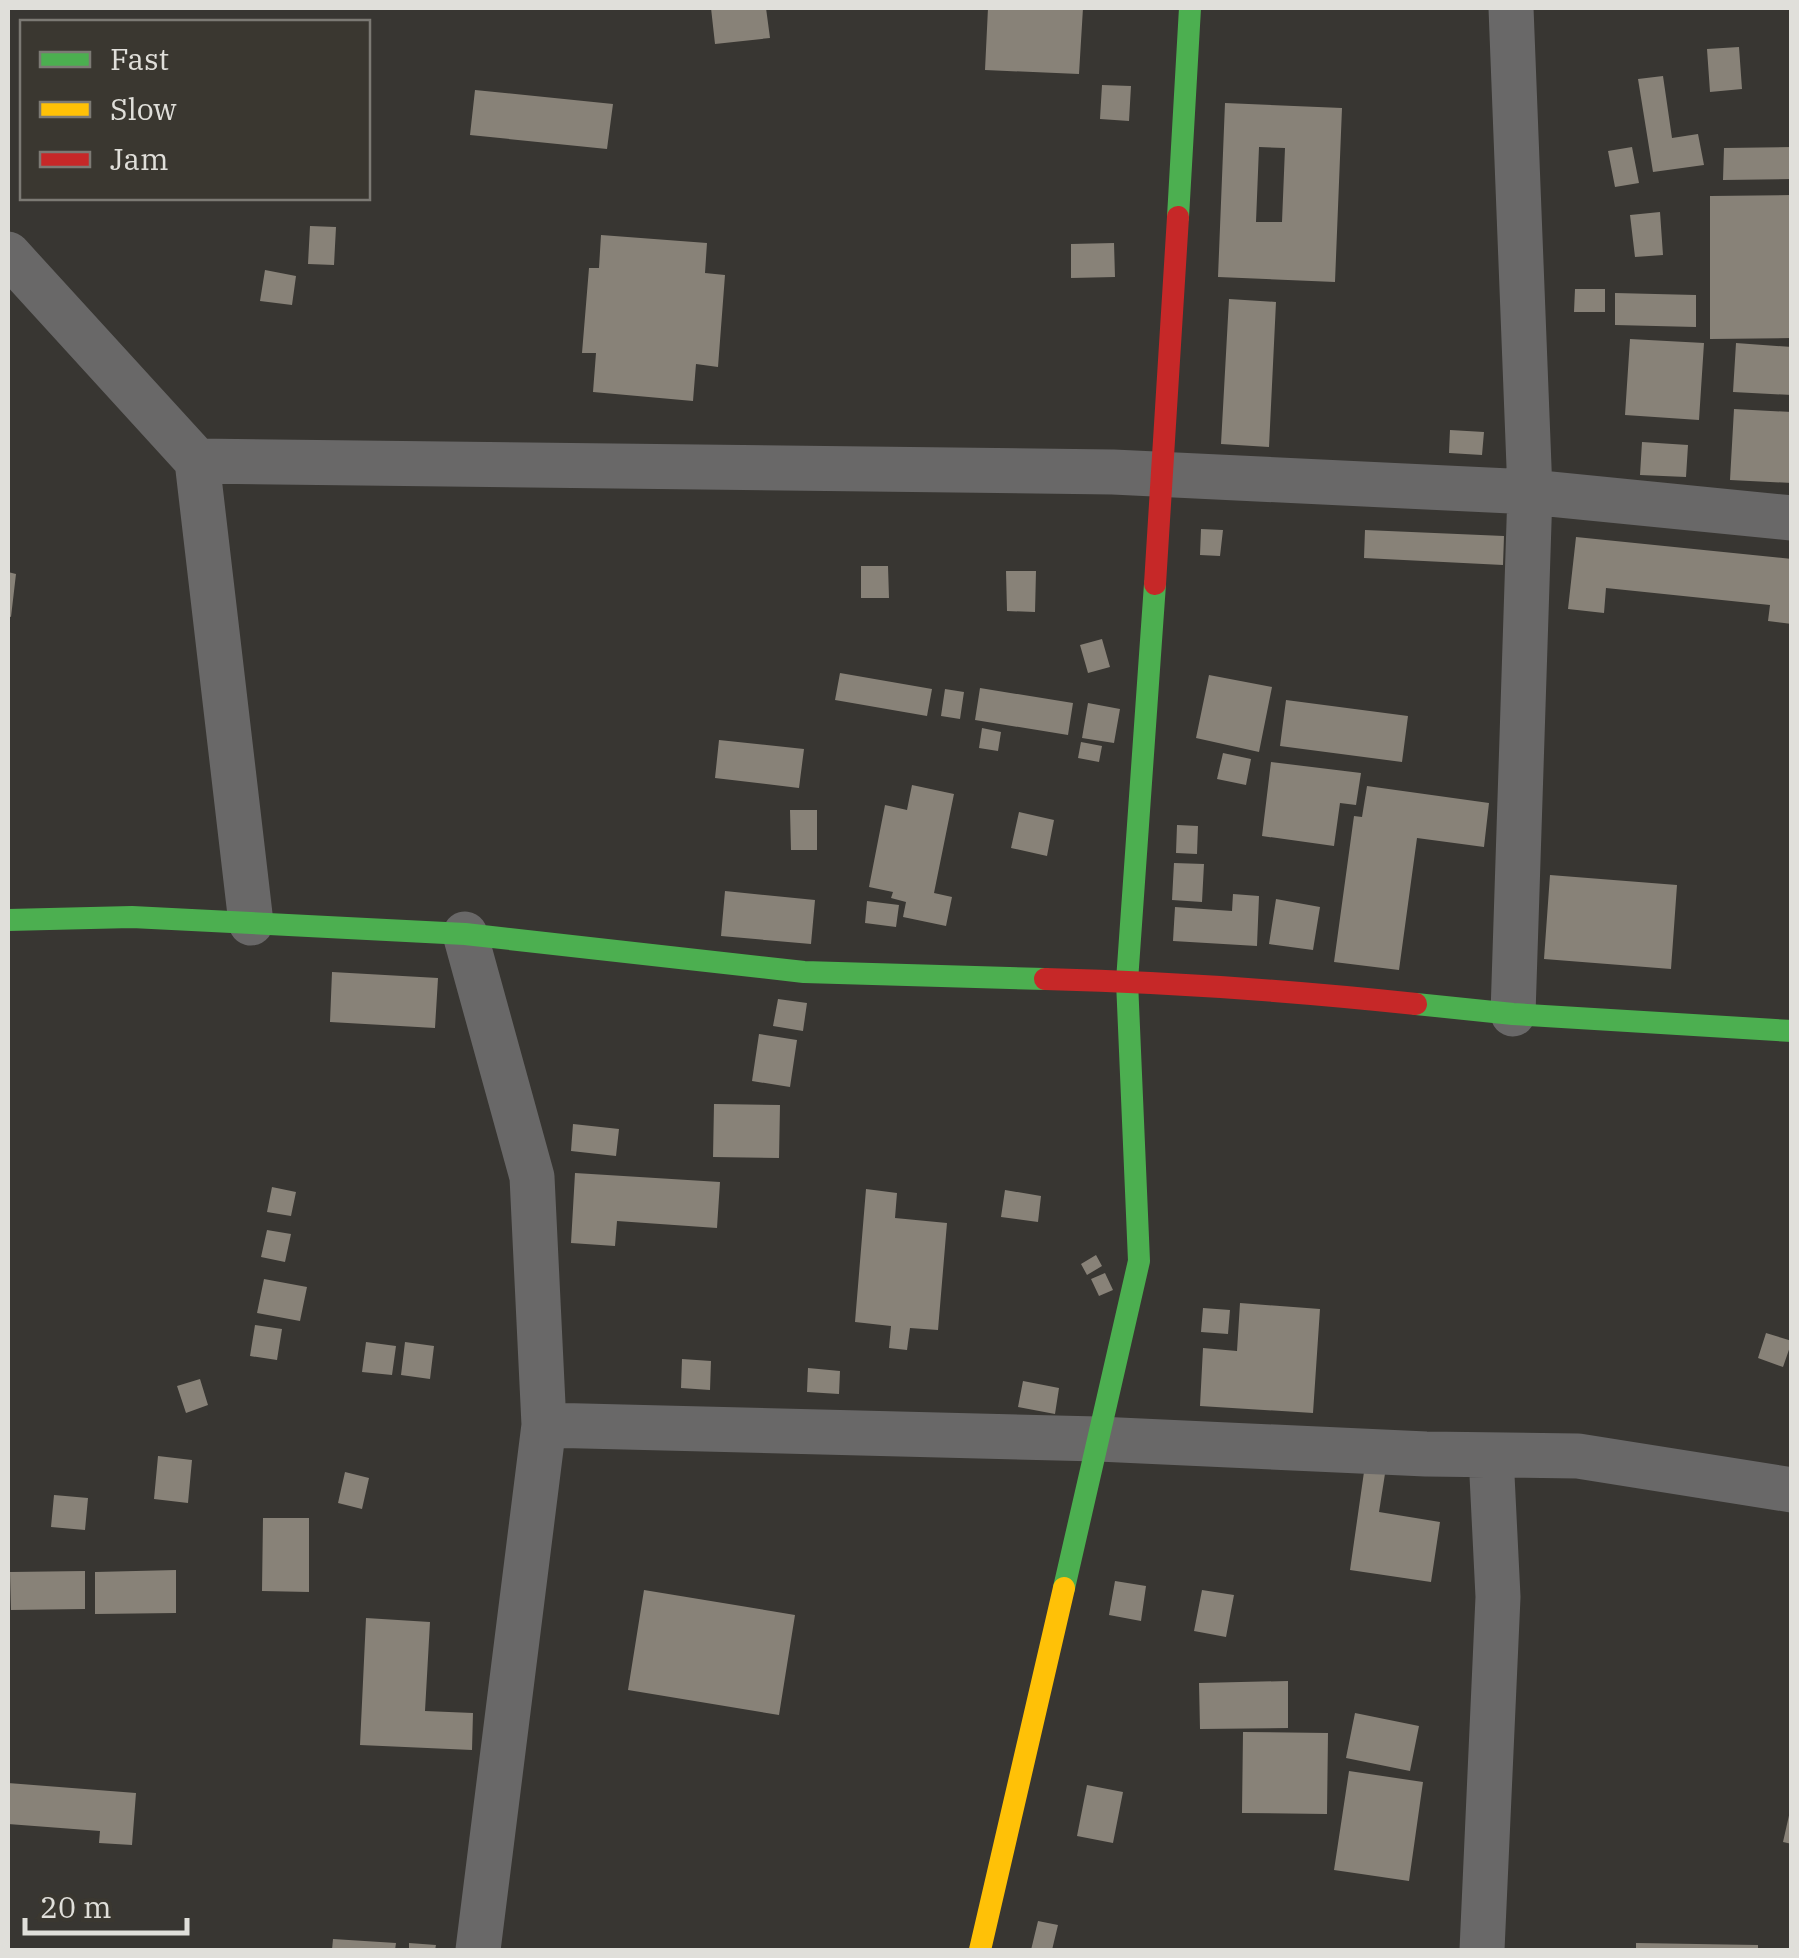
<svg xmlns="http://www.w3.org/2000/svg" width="1799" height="1958" font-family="'IBM Plex Serif',serif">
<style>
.building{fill:#888278;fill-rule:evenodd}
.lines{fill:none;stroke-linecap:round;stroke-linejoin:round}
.street{stroke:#696868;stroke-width:45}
.fast{stroke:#4caf50;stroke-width:22}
.slow{stroke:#ffc107;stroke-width:22}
.jam{stroke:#c62828;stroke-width:22}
</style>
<rect width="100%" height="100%" fill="#383632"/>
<!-- building -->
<path class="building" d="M 711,8 L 766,8 L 770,38 L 715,44 Z
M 988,8 L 1083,8 L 1079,74 L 985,70 Z
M 1739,47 L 1742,89 L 1710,92 L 1707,49 Z
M 1663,76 L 1672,138 L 1698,134 L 1704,165 L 1653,172 L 1638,79 Z
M 1102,85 L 1131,86 L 1129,121 L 1100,119 Z
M 475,90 L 613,104 L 607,149 L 470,135 Z
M 1225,103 L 1342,108 L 1335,282 L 1218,277 ZM 1259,147 L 1285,148 L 1282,222 L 1256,222 Z
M 1632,147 L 1639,183 L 1615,187 L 1608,151 Z
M 1792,147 L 1792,179 L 1723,180 L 1724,148 Z
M 1792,195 L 1792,338 L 1710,339 L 1710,196 Z
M 1660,212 L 1663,255 L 1635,257 L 1630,215 Z
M 310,226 L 336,227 L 334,265 L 308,264 Z
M 601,235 L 707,243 L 705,273 L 725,275 L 718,367 L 696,364 L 693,401 L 593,392 L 596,353 L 582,353 L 589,268 L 599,268 Z
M 1114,243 L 1115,277 L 1071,278 L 1071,244 Z
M 265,270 L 296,276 L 292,305 L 260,301 Z
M 1575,289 L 1605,289 L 1605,312 L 1574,312 Z
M 1615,293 L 1696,295 L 1696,327 L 1615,325 Z
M 1229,299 L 1276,302 L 1269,447 L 1221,444 Z
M 1630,339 L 1704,343 L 1699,420 L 1625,415 Z
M 1736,343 L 1792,347 L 1792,395 L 1733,392 Z
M 1734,409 L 1792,412 L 1792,483 L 1730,480 Z
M 1450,430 L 1484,432 L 1482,455 L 1449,453 Z
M 1642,442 L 1688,445 L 1686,477 L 1640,475 Z
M 1201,529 L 1223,530 L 1220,556 L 1200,555 Z
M 1365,530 L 1504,536 L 1503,565 L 1364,558 Z
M 1576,537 L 1792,559 L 1792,624 L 1768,621 L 1770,605 L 1606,588 L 1604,613 L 1568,609 Z
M 861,566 L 888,566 L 889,598 L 861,598 Z
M 1006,571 L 1036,571 L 1035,612 L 1007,611 Z
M 8,572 L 16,574 L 11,617 L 8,616 Z
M 1102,639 L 1110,667 L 1088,673 L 1080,645 Z
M 840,673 L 932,689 L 927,716 L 835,700 Z
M 1209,675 L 1272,687 L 1259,752 L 1196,738 Z
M 980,688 L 1073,703 L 1068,735 L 975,720 Z
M 945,689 L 964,692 L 960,719 L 941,716 Z
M 1286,700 L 1408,716 L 1402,762 L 1280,746 Z
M 1088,703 L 1120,709 L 1114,743 L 1082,738 Z
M 982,728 L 1001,732 L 998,751 L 979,748 Z
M 719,740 L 804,749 L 799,788 L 715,778 Z
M 1081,742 L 1102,746 L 1099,762 L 1078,758 Z
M 1223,753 L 1251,759 L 1246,785 L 1217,779 Z
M 1271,762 L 1361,773 L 1356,805 L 1340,803 L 1334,846 L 1262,836 Z
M 912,785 L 954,794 L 934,893 L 952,897 L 946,926 L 903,917 L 906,902 L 891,898 L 893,892 L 869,887 L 885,805 L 907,810 Z
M 1367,786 L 1489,803 L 1484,847 L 1417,838 L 1399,970 L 1334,962 L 1354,816 L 1362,817 Z
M 790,810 L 817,810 L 817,850 L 791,850 Z
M 1019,812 L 1054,820 L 1047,856 L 1011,848 Z
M 1177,825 L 1198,826 L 1197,854 L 1176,853 Z
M 1174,863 L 1204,864 L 1202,902 L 1172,900 Z
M 1550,875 L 1677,885 L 1671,969 L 1544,959 Z
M 725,891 L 815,900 L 811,944 L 721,936 Z
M 1233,894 L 1259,896 L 1257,946 L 1173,941 L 1175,907 L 1232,911 Z
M 1276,899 L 1320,907 L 1313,950 L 1269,944 Z
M 867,901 L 899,905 L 896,927 L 865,923 Z
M 332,972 L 438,978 L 435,1028 L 330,1022 Z
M 778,999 L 807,1003 L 803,1031 L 773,1026 Z
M 759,1034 L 797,1040 L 790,1087 L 752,1081 Z
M 714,1104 L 780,1105 L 779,1158 L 713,1157 Z
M 573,1124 L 619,1129 L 616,1156 L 571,1151 Z
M 575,1173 L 720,1182 L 717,1228 L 617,1221 L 615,1246 L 571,1243 Z
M 272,1187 L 296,1192 L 291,1216 L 267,1212 Z
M 866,1189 L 897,1193 L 895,1218 L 947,1223 L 938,1330 L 910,1328 L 907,1350 L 889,1348 L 891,1326 L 855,1322 Z
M 1005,1190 L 1041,1196 L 1038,1222 L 1001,1217 Z
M 267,1230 L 291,1234 L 285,1262 L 261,1257 Z
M 1096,1255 L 1102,1266 L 1087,1275 L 1081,1264 Z
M 1105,1273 L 1113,1290 L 1099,1296 L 1091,1279 Z
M 264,1279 L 307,1287 L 300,1321 L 257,1313 Z
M 1240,1303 L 1320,1309 L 1313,1413 L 1200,1406 L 1203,1348 L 1237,1351 Z
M 1203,1308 L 1230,1310 L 1228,1334 L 1201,1332 Z
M 255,1325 L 282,1329 L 277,1360 L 250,1356 Z
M 1766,1333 L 1792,1341 L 1783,1367 L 1758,1358 Z
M 366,1342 L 396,1346 L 392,1375 L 362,1372 Z
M 405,1342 L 434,1346 L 430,1379 L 401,1375 Z
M 682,1359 L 711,1361 L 710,1390 L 681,1388 Z
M 808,1368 L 840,1371 L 839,1394 L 807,1392 Z
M 200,1379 L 208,1405 L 186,1413 L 177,1386 Z
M 1023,1381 L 1059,1388 L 1055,1414 L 1018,1407 Z
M 158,1456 L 192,1460 L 188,1503 L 154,1499 Z
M 1366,1458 L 1387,1461 L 1379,1512 L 1440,1522 L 1431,1582 L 1350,1570 Z
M 345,1472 L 369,1478 L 362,1509 L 338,1503 Z
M 54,1495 L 88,1498 L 85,1530 L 51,1527 Z
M 263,1518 L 309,1518 L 309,1592 L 262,1591 Z
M 176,1570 L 176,1613 L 95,1614 L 95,1572 Z
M 85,1571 L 85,1609 L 11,1610 L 10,1572 Z
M 1115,1581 L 1146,1586 L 1141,1621 L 1109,1615 Z
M 644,1590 L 795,1615 L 779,1715 L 628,1690 Z
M 1202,1590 L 1234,1595 L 1226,1637 L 1194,1631 Z
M 366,1618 L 430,1622 L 425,1711 L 473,1713 L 472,1750 L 360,1745 Z
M 1288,1681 L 1288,1728 L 1200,1729 L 1199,1683 Z
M 1355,1713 L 1419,1726 L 1410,1771 L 1346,1758 Z
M 1243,1732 L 1328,1733 L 1327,1814 L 1242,1813 Z
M 1349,1771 L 1423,1782 L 1409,1881 L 1334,1870 Z
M 8,1783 L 136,1793 L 132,1845 L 99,1843 L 100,1831 L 8,1824 Z
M 1087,1785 L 1123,1792 L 1113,1843 L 1077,1836 Z
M 1790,1811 L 1792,1812 L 1792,1844 L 1783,1842 Z
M 1038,1921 L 1058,1925 L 1052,1950 L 1031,1950 Z
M 333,1939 L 396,1943 L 395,1950 L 332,1950 Z
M 409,1943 L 436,1945 L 435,1950 L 409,1950 Z
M 1636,1943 L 1758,1945 L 1758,1950 L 1636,1950 Z"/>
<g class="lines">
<!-- street -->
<path class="street" d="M 1511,8 L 1530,492 L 1513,1014
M 8,254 L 197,461 L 251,923
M 197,461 L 1113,472 L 1530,492 L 1792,518
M 465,934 L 532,1177 L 544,1425 L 478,1950
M 544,1425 L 1098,1439 L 1426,1454 L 1578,1456 L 1792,1490
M 1482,1950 L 1498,1597 L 1491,1455"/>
<!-- fast -->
<path class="fast" d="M 1178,217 L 1190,8
M 8,920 L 132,917 L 465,934 L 804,972 L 1045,979
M 1416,1004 L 1513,1014 L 1792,1031
M 1064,1588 L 1139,1261 L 1127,981 L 1155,584"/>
<!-- slow -->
<path class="slow" d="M 980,1950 L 1064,1588"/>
<!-- jam -->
<path class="jam" d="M 1155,584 L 1178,217
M 1045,979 C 1169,982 1293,991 1416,1004"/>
</g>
<!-- border -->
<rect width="1799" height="1958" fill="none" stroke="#e0dfda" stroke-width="20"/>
<!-- legend -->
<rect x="20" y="20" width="350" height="180" fill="#3a3730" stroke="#7c7a74" stroke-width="2.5"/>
<rect x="40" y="52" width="50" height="15" fill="#4caf50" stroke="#7c7a74" stroke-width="2.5"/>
<text x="110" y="70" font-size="30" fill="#e0dfda">Fast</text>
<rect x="40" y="102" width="50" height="15" fill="#ffc107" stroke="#7c7a74" stroke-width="2.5"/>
<text x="110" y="120" font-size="30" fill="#e0dfda">Slow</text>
<rect x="40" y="152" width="50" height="15" fill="#c62828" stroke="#7c7a74" stroke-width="2.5"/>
<text x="110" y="170" font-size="30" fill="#e0dfda">Jam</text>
<!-- scale -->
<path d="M25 1918v15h162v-15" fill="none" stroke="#e0dfda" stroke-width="5"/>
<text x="40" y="1918" font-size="30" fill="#e0dfda" stroke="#3a3730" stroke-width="8" paint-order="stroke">20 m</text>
</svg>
